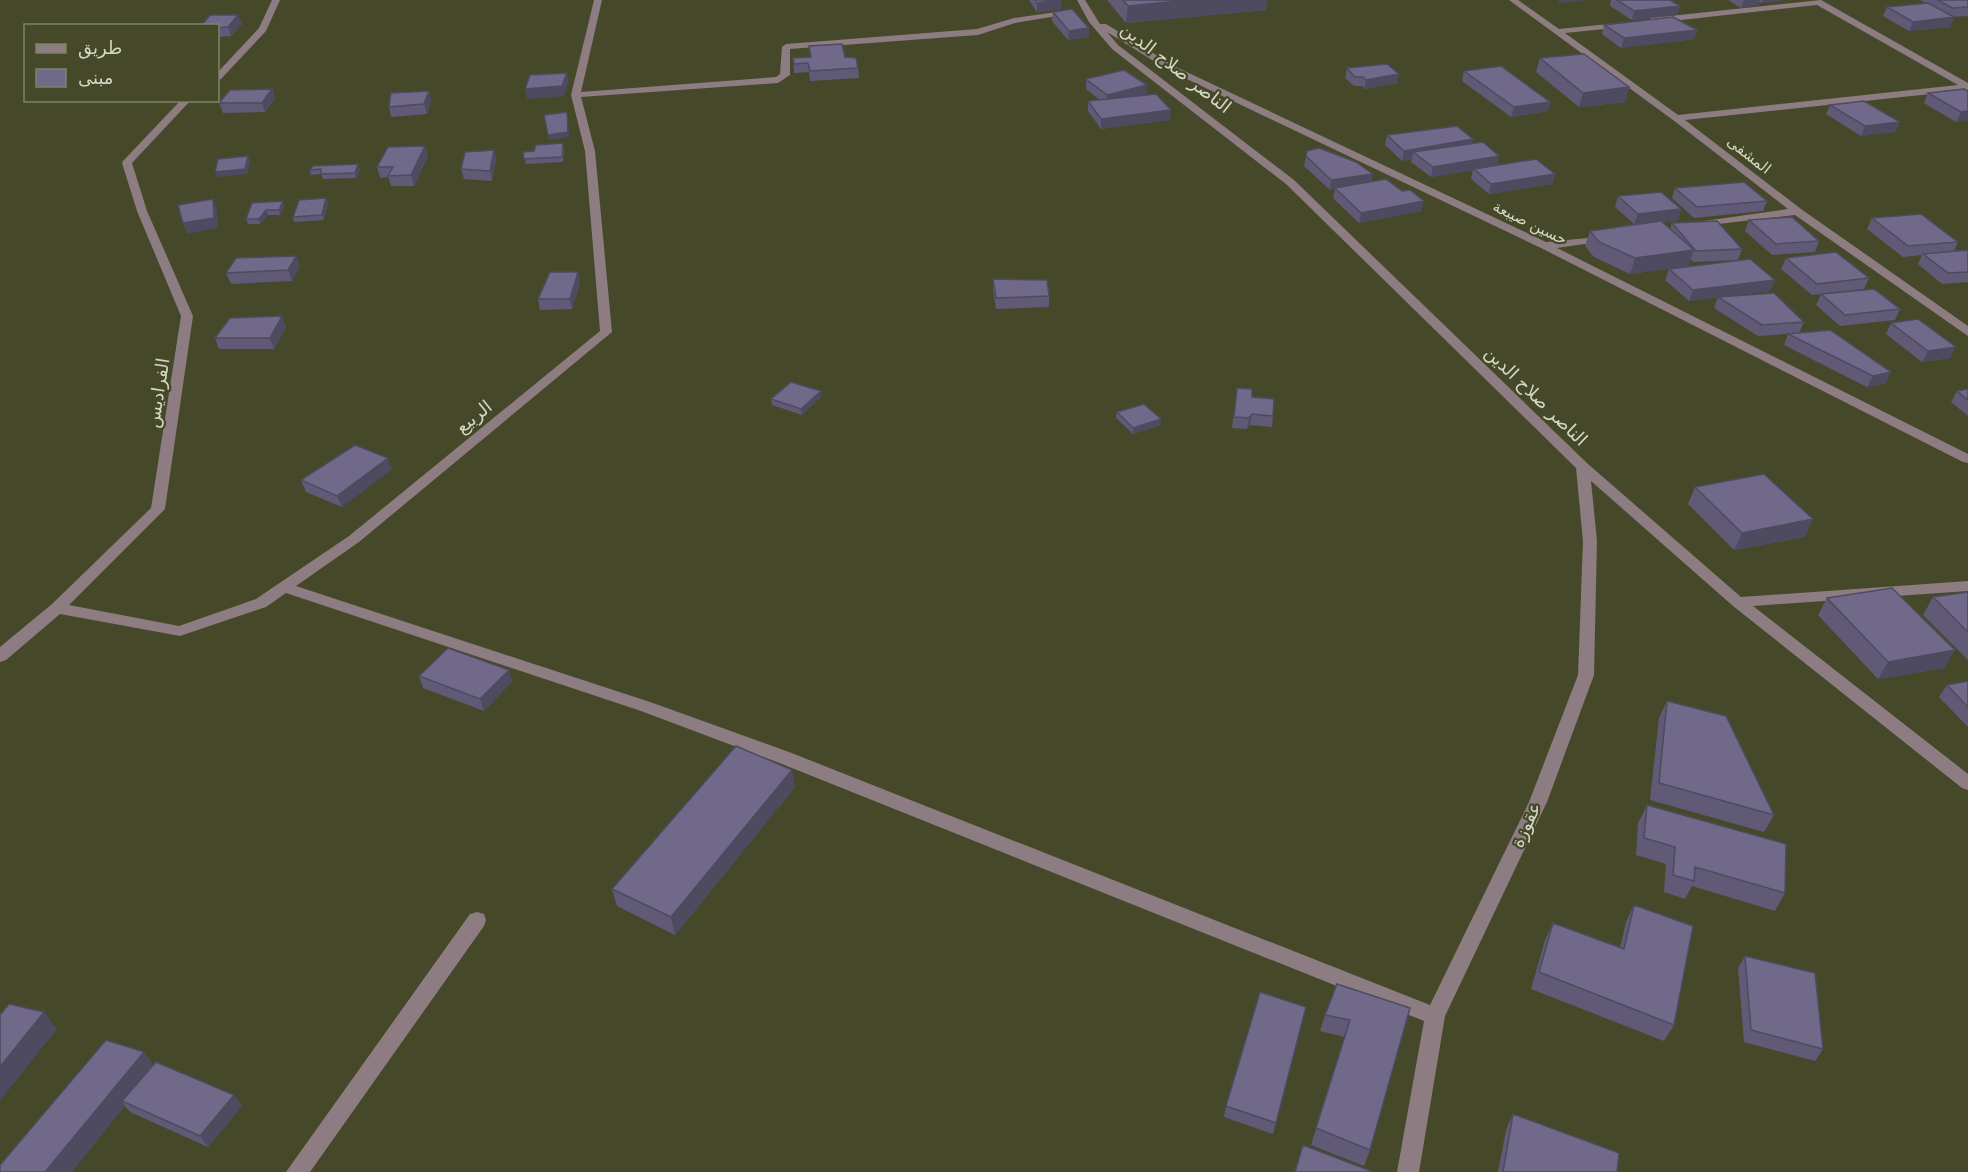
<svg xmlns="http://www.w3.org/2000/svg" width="1968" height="1172" font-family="'DejaVu Sans','Noto Sans Arabic',sans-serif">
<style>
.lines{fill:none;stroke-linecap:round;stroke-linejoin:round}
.minor{fill:#8d7c81;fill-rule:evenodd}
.wall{fill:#605a76}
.shaded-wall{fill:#4e4a60}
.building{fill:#706989;stroke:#4e4a60;stroke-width:1.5}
.labels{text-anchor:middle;stroke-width:4.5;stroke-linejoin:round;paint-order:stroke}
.far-street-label{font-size:15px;fill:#d4d7c4;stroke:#454929}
.street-label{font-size:18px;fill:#d4d7c4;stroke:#454929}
</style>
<rect width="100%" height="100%" fill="#454929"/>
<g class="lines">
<!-- minor -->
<path class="minor" d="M 272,0 L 280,0 L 266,31 L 221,79 L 218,80 L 218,72 L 259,28 Z
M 594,0 L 602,0 L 581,92 L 776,77 L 780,74 L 782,47 L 786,44 L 977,29 L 1014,18 L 1071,10 L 1075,13 L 1015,23 L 978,35 L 790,49 L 790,75 L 778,83 L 581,97 L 595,151 L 612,332 L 359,542 L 296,586 L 653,703 L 789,752 L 1430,1005 L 1529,802 L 1578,675 L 1583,541 L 1576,468 L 1286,184 L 1112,49 L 1089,22 L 1077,0 L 1085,0 L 1100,24 L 1106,24 L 1174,66 L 1546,242 L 1609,236 L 1611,238 L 1605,241 L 1557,248 L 1968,454 L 1968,463 L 1963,462 L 1541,248 L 1168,70 L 1107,32 L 1118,45 L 1294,180 L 1588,464 L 1741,597 L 1968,581 L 1968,591 L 1753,606 L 1968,774 L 1968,790 L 1962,788 L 1733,606 L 1591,481 L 1597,541 L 1594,675 L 1547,802 L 1445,1016 L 1419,1172 L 1397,1172 L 1424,1021 L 777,762 L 641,711 L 286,593 L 266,607 L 180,636 L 60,614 L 6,660 L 0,662 L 0,647 L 52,604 L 151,508 L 181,316 L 137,211 L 122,163 L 123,161 L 181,100 L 191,100 L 132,163 L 147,211 L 193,316 L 165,509 L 69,605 L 179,626 L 256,599 L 349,536 L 600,331 L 585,151 L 571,95 Z
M 1509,0 L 1518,0 L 1559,29 L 1628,22 L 1628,26 L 1625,27 L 1565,33 L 1678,115 L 1958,85 L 1817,5 L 1654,23 L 1650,20 L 1651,18 L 1821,0 L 1968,83 L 1968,90 L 1685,120 L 1801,209 L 1968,326 L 1968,336 L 1795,215 L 1693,227 L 1693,223 L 1697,222 L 1788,209 L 1673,120 Z
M 477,912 L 484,914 L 486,920 L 484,926 L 310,1172 L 286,1172 L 470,914 Z"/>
</g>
<!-- wall -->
<path class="wall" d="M 1029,0 L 1061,0 L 1061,9 L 1037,12 Z
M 1107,0 L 1267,0 L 1266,10 L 1126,23 Z
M 1611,0 L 1670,0 L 1680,6 L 1677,15 L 1632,20 L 1610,6 Z
M 1728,0 L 1783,0 L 1761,3 L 1759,2 L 1758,5 L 1741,8 Z
M 1920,0 L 1968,0 L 1968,16 L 1952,17 L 1954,17 L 1950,27 L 1909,31 L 1883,16 L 1887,7 L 1926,3 Z
M 1053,12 L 1089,37 L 1068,40 L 1052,21 Z
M 242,24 L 231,36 L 218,37 L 218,26 Z
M 1604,25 L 1697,30 L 1694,39 L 1621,48 L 1602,34 Z
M 809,46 L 845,57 L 858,68 L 859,78 L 810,81 L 809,72 L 794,73 L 793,58 L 811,57 Z
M 1540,58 L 1629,87 L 1625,102 L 1579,107 L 1536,72 Z
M 1347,68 L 1399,74 L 1397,83 L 1364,89 L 1362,86 L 1354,86 L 1345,78 Z
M 1464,71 L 1550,102 L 1548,111 L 1511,117 L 1462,81 Z
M 1086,79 L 1147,85 L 1146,94 L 1139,96 L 1170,120 L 1101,129 L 1088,111 L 1088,101 L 1100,100 L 1086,89 Z
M 272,89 L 275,99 L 265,112 L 223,113 L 219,103 Z
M 429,91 L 431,100 L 427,114 L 391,117 L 389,107 Z
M 1968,91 L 1968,120 L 1956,122 L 1924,103 L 1928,93 Z
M 1830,105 L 1900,122 L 1895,132 L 1861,136 L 1826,114 Z
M 1387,135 L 1472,144 L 1497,165 L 1555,174 L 1552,184 L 1489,194 L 1471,179 L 1473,170 L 1431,177 L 1411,162 L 1412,159 L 1402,161 L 1385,145 Z
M 425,146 L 428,156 L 414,186 L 391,186 L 388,177 L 380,178 L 377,167 Z
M 564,148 L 563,162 L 526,164 L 523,152 Z
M 494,150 L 496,160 L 492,181 L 464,179 L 461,169 Z
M 1306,156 L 1371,182 L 1421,211 L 1359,223 L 1333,198 L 1335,189 L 1330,190 L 1304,166 Z
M 313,166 L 360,169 L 356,178 L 323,179 L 321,174 L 311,175 L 310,170 Z
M 1675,188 L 1767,201 L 1763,211 L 1694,218 L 1672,198 Z
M 1618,196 L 1681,209 L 1678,220 L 1662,222 L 1670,229 L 1672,223 L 1742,249 L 1738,260 L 1693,262 L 1691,259 L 1688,266 L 1630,274 L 1594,257 L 1585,246 L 1590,231 L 1634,224 L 1615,207 Z
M 283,201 L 284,206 L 280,215 L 268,215 L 260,224 L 248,224 L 246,219 Z
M 328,203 L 324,220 L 294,222 L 293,217 Z
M 1872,218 L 1958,242 L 1954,251 L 1968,250 L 1968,282 L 1942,284 L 1918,264 L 1922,255 L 1903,257 L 1867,229 Z
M 1749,220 L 1819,241 L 1815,252 L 1772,255 L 1745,231 Z
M 296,256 L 300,267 L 292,281 L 231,284 L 226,273 Z
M 1786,258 L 1869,278 L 1864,289 L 1812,295 L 1781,269 Z
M 1669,269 L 1775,280 L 1770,291 L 1721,297 L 1804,322 L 1799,333 L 1758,336 L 1714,308 L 1718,297 L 1689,301 L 1665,280 Z
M 993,279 L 1049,296 L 1049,307 L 996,309 L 993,290 Z
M 580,283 L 572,309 L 540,310 L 538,299 Z
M 1821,294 L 1900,309 L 1895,320 L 1840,326 L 1816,305 Z
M 282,316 L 286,327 L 274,349 L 219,349 L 215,338 Z
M 1891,323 L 1950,358 L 1922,362 L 1886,334 Z
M 1788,334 L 1891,372 L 1886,383 L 1867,387 L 1784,345 Z
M 1237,388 L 1252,397 L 1273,416 L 1272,427 L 1250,425 L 1247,429 L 1232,428 Z
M 1968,389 L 1968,416 L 1951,402 L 1957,391 Z
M 821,397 L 802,415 L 772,405 L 771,399 Z
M 1117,412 L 1161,425 L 1133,434 L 1116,418 Z
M 392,469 L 342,507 L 306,492 L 301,480 Z
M 1695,487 L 1805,537 L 1734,550 L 1688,504 Z
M 1968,592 L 1968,660 L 1923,615 L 1933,597 Z
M 1827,598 L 1944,668 L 1878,679 L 1818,615 Z
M 509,670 L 512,682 L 484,711 L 423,688 L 419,676 Z
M 1968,681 L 1968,727 L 1939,697 L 1947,685 Z
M 1667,701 L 1774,815 L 1764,832 L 1650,800 L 1659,718 Z
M 795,787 L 675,935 L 617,906 L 612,889 Z
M 1647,805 L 1785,893 L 1775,911 L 1692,886 L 1685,899 L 1664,892 L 1666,864 L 1636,855 L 1638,823 Z
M 1634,905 L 1674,1025 L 1664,1041 L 1531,989 L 1545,940 L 1553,923 L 1620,948 L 1626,922 Z
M 1745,956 L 1823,1049 L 1815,1061 L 1744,1042 L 1738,968 Z
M 1306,1007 L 1273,1134 L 1224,1117 L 1226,1106 Z
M 1410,1008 L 1370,1150 L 1364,1166 L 1311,1145 L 1345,1037 L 1320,1031 L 1325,1015 Z
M 153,1065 L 234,1095 L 242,1106 L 208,1147 L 130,1112 L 125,1106 L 0,1172 Z
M 1513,1114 L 1617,1172 L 1498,1172 L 1506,1130 Z"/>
<!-- shaded-wall -->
<path class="shaded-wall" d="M 1061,0 L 1061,9 L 1037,12 L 1037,3 Z
M 1188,0 L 1267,0 L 1266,10 L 1126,23 L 1128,6 Z
M 1559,0 L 1586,0 L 1558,3 Z
M 1744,0 L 1760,0 L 1758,5 L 1741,8 Z
M 1762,0 L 1783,0 L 1761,3 Z
M 1680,6 L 1677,15 L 1632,20 L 1634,11 Z
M 238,15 L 242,24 L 231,36 L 228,27 Z
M 1954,17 L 1950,27 L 1909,31 L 1913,22 Z
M 1089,28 L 1089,37 L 1068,40 L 1069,31 Z
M 1697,30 L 1694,39 L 1621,48 L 1624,38 Z
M 567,73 L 569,82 L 564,96 L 527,99 L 525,89 Z
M 1399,74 L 1397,83 L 1364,89 L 1366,80 Z
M 1147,85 L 1146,94 L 1106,105 L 1107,95 Z
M 1629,87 L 1625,102 L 1579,107 L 1583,93 Z
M 272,89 L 275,99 L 265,112 L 262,103 Z
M 429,91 L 431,100 L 427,114 L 424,104 Z
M 1550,102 L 1548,111 L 1511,117 L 1514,107 Z
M 1171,110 L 1170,120 L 1101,129 L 1101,119 Z
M 1968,111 L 1968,120 L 1956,122 L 1961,112 Z
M 567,112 L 569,137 L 549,140 L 548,135 Z
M 1900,122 L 1895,132 L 1861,136 L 1865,126 Z
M 1473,139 L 1471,149 L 1413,152 L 1412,159 L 1402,161 L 1404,151 Z
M 425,146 L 428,156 L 414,186 L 411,175 Z
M 494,150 L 496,160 L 492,181 L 490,171 Z
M 248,156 L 250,161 L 247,174 L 217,177 L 215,172 Z
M 1499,156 L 1497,166 L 1431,177 L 1433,167 Z
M 358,164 L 360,169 L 356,178 L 355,173 Z
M 1373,174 L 1371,184 L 1335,188 L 1335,189 L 1330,190 L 1331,180 Z
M 1555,174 L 1552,184 L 1489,194 L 1491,184 Z
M 326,198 L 328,203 L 324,220 L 322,215 Z
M 213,199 L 217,210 L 218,228 L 187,234 L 183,223 Z
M 283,201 L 284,206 L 280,215 L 279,210 Z
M 1424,201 L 1421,211 L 1359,223 L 1361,213 Z
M 1681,209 L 1678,220 L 1634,224 L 1638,214 Z
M 266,210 L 268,215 L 260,224 L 259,219 Z
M 1694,250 L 1688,266 L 1630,274 L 1635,258 Z
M 296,256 L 300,267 L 292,281 L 288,270 Z
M 578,272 L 580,283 L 572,309 L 570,299 Z
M 1775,280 L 1770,291 L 1689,301 L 1693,290 Z
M 282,316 L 286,327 L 274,349 L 270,338 Z
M 1956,347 L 1950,358 L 1922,362 L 1928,351 Z
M 1891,372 L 1886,383 L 1867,387 L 1873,376 Z
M 821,391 L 821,397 L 802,415 L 801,409 Z
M 1252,414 L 1250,425 L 1247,429 L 1249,418 Z
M 1161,419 L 1161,425 L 1133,434 L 1133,428 Z
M 388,458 L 392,469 L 342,507 L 337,496 Z
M 1813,519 L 1805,537 L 1734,550 L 1742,533 Z
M 1955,650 L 1944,668 L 1878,679 L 1888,662 Z
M 509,670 L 512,682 L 484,711 L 480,699 Z
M 792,770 L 795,787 L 675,935 L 671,917 Z
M 44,1012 L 57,1029 L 0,1101 L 0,1067 Z
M 144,1052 L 156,1069 L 122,1101 L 125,1106 L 72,1172 L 45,1172 Z
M 234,1095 L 242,1106 L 208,1147 L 200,1136 Z"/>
<!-- building -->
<path class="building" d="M 1035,0 L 1059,0 L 1037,3 Z
M 1123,0 L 1188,0 L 1128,6 Z
M 1617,0 L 1670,0 L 1680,6 L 1634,11 Z
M 1938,0 L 1968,0 L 1968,7 L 1952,8 Z
M 1928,3 L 1954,17 L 1913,22 L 1887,7 Z
M 1072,9 L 1089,28 L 1069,31 L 1053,12 Z
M 210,15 L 238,15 L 228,27 L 218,28 L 218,26 L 201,26 Z
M 1673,17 L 1697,30 L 1624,38 L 1604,25 Z
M 842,44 L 845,57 L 856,58 L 858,68 L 810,71 L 808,63 L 794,64 L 793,58 L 811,57 L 809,46 Z
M 1584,54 L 1629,87 L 1583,93 L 1540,58 Z
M 1387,64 L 1399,74 L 1366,80 L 1363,77 L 1355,77 L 1347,68 Z
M 1501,66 L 1550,102 L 1514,107 L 1464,71 Z
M 1124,70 L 1147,85 L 1107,95 L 1086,79 Z
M 567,73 L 562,86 L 525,89 L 530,75 Z
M 272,89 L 262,103 L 219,103 L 230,90 Z
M 1964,89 L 1968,91 L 1968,111 L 1961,112 L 1928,93 Z
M 429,91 L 424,104 L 389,107 L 391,93 Z
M 1156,94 L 1171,110 L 1101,119 L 1088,101 Z
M 1864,101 L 1900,122 L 1865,126 L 1830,105 Z
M 567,112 L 568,132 L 548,135 L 544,115 Z
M 1457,126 L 1473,139 L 1404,151 L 1387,135 Z
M 1483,142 L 1499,156 L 1433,167 L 1413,152 Z
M 563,143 L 562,157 L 524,159 L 523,152 L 534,151 L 536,145 Z
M 425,146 L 411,175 L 388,176 L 393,167 L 377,167 L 388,147 Z
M 1319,148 L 1356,162 L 1373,174 L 1331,180 L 1306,156 L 1307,151 Z
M 494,150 L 490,171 L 461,169 L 465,152 Z
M 248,156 L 245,169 L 215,172 L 218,159 Z
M 1536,159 L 1555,174 L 1491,184 L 1474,169 Z
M 358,164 L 355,173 L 321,174 L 321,169 L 310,170 L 313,166 Z
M 1386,179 L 1402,191 L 1410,190 L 1424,201 L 1361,213 L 1335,188 Z
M 1744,182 L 1767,201 L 1697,207 L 1675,188 Z
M 1661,192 L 1681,209 L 1638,214 L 1618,196 Z
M 326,198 L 322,215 L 293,217 L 299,200 Z
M 213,199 L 214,218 L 183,223 L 178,205 Z
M 283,201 L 279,210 L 266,210 L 259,219 L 246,219 L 252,203 Z
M 1921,214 L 1958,242 L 1908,246 L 1872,218 Z
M 1792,217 L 1819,241 L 1776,244 L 1749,220 Z
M 1661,221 L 1694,250 L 1635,258 L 1599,242 L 1590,231 Z
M 1717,221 L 1742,249 L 1696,251 L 1672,223 Z
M 1968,250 L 1968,272 L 1948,273 L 1923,254 Z
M 1836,252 L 1869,278 L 1817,284 L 1786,258 Z
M 296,256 L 288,270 L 226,273 L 236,258 Z
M 1750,259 L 1775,280 L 1693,290 L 1669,269 Z
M 550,272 L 578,272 L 570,299 L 538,299 Z
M 993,279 L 1047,280 L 1049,296 L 996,298 Z
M 1874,289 L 1900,309 L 1845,315 L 1821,294 Z
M 1774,293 L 1804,322 L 1762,325 L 1718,297 Z
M 282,316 L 270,338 L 215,338 L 230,318 Z
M 1918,319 L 1956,347 L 1928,351 L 1891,323 Z
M 1830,330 L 1891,372 L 1873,376 L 1788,334 Z
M 791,382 L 821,391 L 801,409 L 771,399 Z
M 1237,388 L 1252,389 L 1252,397 L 1274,399 L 1273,416 L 1252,414 L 1249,418 L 1234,417 Z
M 1968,389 L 1968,400 L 1957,391 Z
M 1144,404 L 1161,419 L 1133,428 L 1117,412 Z
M 355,445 L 388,458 L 337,496 L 301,480 Z
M 1764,474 L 1813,519 L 1742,533 L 1695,487 Z
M 1892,588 L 1955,650 L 1888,662 L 1827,598 Z
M 1968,592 L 1968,632 L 1933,597 Z
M 448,648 L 509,670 L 480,699 L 419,676 Z
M 1968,681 L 1968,707 L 1947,685 Z
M 1667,701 L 1726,716 L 1774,815 L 1659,783 Z
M 736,746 L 792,770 L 671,917 L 612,889 Z
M 1647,805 L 1786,844 L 1785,893 L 1695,867 L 1694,881 L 1673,875 L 1675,847 L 1644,838 Z
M 1634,905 L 1693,926 L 1674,1025 L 1539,972 L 1553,923 L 1624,949 Z
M 1745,956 L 1815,973 L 1823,1049 L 1751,1030 Z
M 1337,984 L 1410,1008 L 1370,1150 L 1316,1128 L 1350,1020 L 1325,1015 Z
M 1260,992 L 1306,1007 L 1276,1123 L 1226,1106 Z
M 9,1004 L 44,1012 L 0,1067 L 0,1015 Z
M 106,1040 L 144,1052 L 45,1172 L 0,1172 L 0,1165 Z
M 156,1062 L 234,1095 L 200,1136 L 122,1101 Z
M 1513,1114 L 1619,1153 L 1617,1172 L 1503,1172 Z
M 1303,1145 L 1371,1171 L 1370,1172 L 1295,1172 Z"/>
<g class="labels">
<!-- far-street labels -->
<g class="far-street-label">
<text transform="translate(1749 155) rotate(38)" y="5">المشفى</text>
<text transform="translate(1530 223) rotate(26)" y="5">حسين صيبعة</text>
</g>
<!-- street labels -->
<g class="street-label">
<text transform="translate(1176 68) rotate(38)" y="6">الناصر صلاح الدين</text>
<text transform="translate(158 393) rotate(-81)" y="6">الفراديس</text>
<text transform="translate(1536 396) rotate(44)" y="6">الناصر صلاح الدين</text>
<text transform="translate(474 417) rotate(-39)" y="6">الربيع</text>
<text transform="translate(1526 825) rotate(-65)" y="6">عقوزة</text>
</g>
</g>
<!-- legend -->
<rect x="24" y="24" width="195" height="78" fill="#454929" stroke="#7e8267" stroke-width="1.5"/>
<rect x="36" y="44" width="30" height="9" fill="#8d7c81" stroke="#7e8267" stroke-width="1.5"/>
<text x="78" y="54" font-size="18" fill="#d4d7c4">طريق</text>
<rect x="36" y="69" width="30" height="18" fill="#706989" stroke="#7e8267" stroke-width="1.5"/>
<text x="78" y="84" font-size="18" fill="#d4d7c4">مبنى</text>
</svg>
